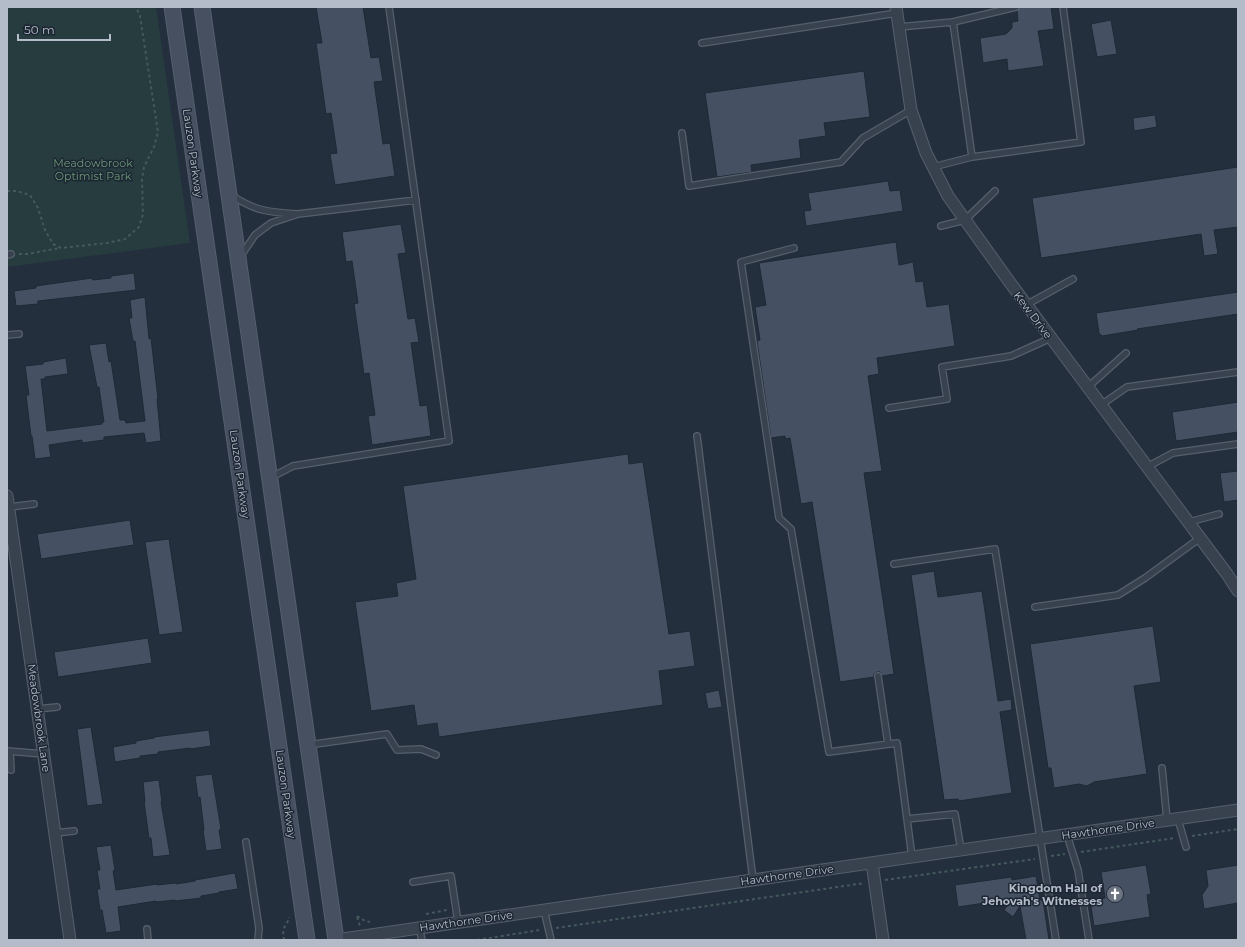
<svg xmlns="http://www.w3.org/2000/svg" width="1245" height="947" font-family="Montserrat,sans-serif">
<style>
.green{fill:#263c3f}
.building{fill:#455162;stroke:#1f2835}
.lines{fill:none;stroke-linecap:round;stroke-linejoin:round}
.lane-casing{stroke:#565f6c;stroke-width:8}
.street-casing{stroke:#565f6c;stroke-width:13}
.secondary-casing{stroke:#565f6c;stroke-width:17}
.path{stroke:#44595c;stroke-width:2;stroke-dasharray:3 3;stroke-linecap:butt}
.lane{stroke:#38414e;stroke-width:5.5}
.street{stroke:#38414e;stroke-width:11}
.secondary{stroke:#465061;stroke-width:15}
.labels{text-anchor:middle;stroke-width:3;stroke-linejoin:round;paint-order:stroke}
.street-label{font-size:11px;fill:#b4bcc9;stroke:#1d2633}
.park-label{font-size:11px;fill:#6b9a76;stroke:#1d2633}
.poi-label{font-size:11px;font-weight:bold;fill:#b4bcc9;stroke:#1d2633;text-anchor:end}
</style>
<rect width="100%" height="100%" fill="#242f3e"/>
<!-- green -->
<path class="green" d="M 7,7 L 156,7 L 190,243 L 7,267 Z"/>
<!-- building -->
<path class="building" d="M 316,7 L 363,7 L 371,58 L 379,57 L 383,81 L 374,82 L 383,144 L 390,143 L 395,176 L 335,185 L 330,154 L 337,153 L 331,113 L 326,114 L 316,43 L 322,43 Z
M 1020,7 L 1051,7 L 1054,29 L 1038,31 L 1044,66 L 1008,71 L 1007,59 L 983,63 L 980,38 L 1006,34 L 1012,28 L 1012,22 L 1018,21 L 1017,11 Z
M 1111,20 L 1117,54 L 1097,57 L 1091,24 Z
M 864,71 L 870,117 L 824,123 L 826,136 L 799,140 L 801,158 L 751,165 L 752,172 L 717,177 L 705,93 Z
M 1155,115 L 1157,127 L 1134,131 L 1133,118 Z
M 1238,167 L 1238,227 L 1214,230 L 1218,254 L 1204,256 L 1201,234 L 1041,258 L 1032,198 Z
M 888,181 L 890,191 L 900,190 L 903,211 L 806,226 L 804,211 L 811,210 L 808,193 Z
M 401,224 L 406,253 L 398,254 L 408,319 L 415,318 L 419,342 L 411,343 L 420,406 L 427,405 L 431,436 L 372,445 L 368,416 L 375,415 L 369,373 L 364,374 L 354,304 L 358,303 L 352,261 L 346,262 L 342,232 Z
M 896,242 L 899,265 L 913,262 L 916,282 L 923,281 L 927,307 L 949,304 L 955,346 L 877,358 L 879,374 L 868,376 L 882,471 L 864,473 L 894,674 L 882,676 L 880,672 L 877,672 L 874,674 L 874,677 L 840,682 L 812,502 L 801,504 L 790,438 L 785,439 L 785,436 L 771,438 L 757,341 L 760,340 L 755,307 L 766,305 L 759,263 Z
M 134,273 L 136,290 L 38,301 L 38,304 L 16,306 L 14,291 L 36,288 L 36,286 L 92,278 L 93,280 L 111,278 L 111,276 Z
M 1238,292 L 1238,314 L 1137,329 L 1138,330 L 1102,336 L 1099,333 L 1096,313 Z
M 145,297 L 149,339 L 151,338 L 158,399 L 157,399 L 161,441 L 146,443 L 144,433 L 104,437 L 104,440 L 82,443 L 82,440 L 49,445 L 51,457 L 35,459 L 32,436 L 31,436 L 26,395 L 29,395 L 25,366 L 43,364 L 43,362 L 66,358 L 68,374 L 45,377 L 45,379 L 41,379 L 47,431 L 102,424 L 102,422 L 104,422 L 99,387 L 97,387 L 89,345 L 106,343 L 109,362 L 111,361 L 120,420 L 125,420 L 126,423 L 145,421 L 135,341 L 133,341 L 129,318 L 132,318 L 130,300 Z
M 1238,402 L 1238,432 L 1176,441 L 1172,412 Z
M 628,454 L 629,464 L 643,462 L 669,634 L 690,631 L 695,666 L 659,671 L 663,705 L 439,737 L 437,723 L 417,726 L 414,705 L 371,711 L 355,602 L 398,596 L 396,583 L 416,579 L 403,486 Z
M 1238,471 L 1238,500 L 1224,502 L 1220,473 Z
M 130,520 L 134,545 L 41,559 L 37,534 Z
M 169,539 L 183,632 L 159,635 L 145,542 Z
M 934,571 L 938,597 L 982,591 L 998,701 L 1011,699 L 1012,710 L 1000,712 L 1012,793 L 959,801 L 958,799 L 944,800 L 911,575 Z
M 1153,626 L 1161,682 L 1134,686 L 1147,774 L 1094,782 L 1087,786 L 1079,784 L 1054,788 L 1051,768 L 1048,768 L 1030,644 Z
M 148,638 L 152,663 L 58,677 L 54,652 Z
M 719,690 L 722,707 L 708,709 L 705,693 Z
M 91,727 L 103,804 L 87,806 L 77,729 Z
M 209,730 L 211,746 L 190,749 L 190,748 L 158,752 L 158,754 L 140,756 L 140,758 L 115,762 L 113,747 L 136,743 L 136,741 L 154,738 L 154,737 Z
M 212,774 L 221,829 L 219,830 L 222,849 L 206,851 L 203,830 L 204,830 L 200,797 L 198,798 L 195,776 Z
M 159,780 L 162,802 L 161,802 L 170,855 L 153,857 L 151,838 L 149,838 L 144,802 L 145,802 L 143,782 Z
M 111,845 L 115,870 L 113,871 L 116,890 L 157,884 L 157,885 L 176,883 L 176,884 L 195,881 L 195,880 L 235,873 L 238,889 L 219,892 L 219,893 L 201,896 L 201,898 L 175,901 L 175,900 L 156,902 L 156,901 L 118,907 L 121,931 L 106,933 L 102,910 L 100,910 L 97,889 L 100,889 L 97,870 L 100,870 L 96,847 Z
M 1146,865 L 1151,894 L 1147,895 L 1150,917 L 1094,926 L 1090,900 L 1105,898 L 1101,872 Z
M 1238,865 L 1238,903 L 1204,909 L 1202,895 L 1208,886 L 1206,870 Z
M 1036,876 L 1040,900 L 1043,900 L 1049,940 L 1026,940 L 1020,906 L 1013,917 L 1004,910 L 1012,899 L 958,907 L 955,885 L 1011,877 L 1012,880 Z"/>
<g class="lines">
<defs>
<path id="lane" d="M 953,22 L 972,157 L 1081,142 L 1063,7
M 899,27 L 953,22 L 1016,7
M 702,43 L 897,13
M 682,133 L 689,186 L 841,162 L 863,138 L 911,110
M 933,167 L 972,157
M 231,195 C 255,211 268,212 296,214
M 941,226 L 965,220 L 995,191
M 794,248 L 741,262 L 779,518 L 791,529 L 829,752 L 897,743 L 912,857
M 7,255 L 11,254
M 240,257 L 255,235 L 271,223 L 298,214 L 416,200
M 1026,305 L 1073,279
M 7,335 L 19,334
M 1088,387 L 1126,353
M 1101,405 L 1127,387 L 1238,372
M 889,408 L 947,399 L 942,367 L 1011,356 L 1051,338
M 697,436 L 753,880
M 1147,467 L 1173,453 L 1238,444
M 270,478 L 293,466 L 449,441 L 389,7
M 9,507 L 34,504
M 1189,522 L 1219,514
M 894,564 L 995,549 L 1056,940
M 1035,607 L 1118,595 L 1145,578 L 1200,538
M 878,676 L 888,744
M 37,709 L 57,707
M 308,745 L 387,734 L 397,750 L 421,749 L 436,755
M 7,751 L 44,754
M 10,752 L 11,770
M 1162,768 L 1167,820
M 907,819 L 955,814 L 961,850
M 1178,819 L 1186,847
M 55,833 L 74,831
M 1067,835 L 1078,870 L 1089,940
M 246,842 L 259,928 L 258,940
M 413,882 L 451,876 L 458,922
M 544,910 L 551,940
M 419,928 L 422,940
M 147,929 L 148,940"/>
<path id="street" d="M 896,7 L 911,110 L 926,153 L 948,196 L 1011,284 L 1227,574 L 1238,591
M 7,496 L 70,940
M 872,863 L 883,940
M 336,940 L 1238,810"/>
<path id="secondary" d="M 172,7 L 307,940
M 202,7 L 336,940"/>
</defs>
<!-- lane casing -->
<use href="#lane" class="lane-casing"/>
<!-- street casing -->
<use href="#street" class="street-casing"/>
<!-- secondary casing -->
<use href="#secondary" class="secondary-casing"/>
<!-- path -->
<path class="path" d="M 7,191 L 16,191 L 30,195 L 38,208 L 45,230 L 53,244 L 61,248 L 107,243 L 125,239 L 139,227 L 143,214 L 142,179 L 144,167 L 154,147 L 158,132 L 140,16 L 136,7
M 19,254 L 27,254 L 60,248
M 1192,836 L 1238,829
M 1081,852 L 1175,838
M 1051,856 L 1065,854
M 885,880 L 1035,859
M 426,914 L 447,910
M 357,916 L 365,921 L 370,922
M 357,917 L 360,926
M 556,928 L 865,883
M 284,940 L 283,930 L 289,919 L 289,917
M 477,940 L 540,930"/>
<!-- lane -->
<use href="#lane" class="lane"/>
<!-- street -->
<use href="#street" class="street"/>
<!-- secondary -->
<use href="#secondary" class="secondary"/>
</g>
<!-- icons -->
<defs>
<symbol id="church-disc" viewBox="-11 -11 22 22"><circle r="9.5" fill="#6b7280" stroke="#1d2633"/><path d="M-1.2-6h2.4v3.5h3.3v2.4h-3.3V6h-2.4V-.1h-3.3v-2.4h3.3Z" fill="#fff"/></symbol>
</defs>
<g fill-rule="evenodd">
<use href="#church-disc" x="1105" y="884" width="20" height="20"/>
</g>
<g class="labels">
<!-- street labels -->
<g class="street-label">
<text transform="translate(193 153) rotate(82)" y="4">Lauzon Parkway</text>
<text transform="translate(1033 315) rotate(53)" y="4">Kew Drive</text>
<text transform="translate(240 474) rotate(82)" y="4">Lauzon Parkway</text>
<text transform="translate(39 718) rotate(82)" y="4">Meadowbrook Lane</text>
<text transform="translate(286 794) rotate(82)" y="4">Lauzon Parkway</text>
<text transform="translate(1108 829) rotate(-8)" y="4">Hawthorne Drive</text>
<text transform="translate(787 875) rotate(-8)" y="4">Hawthorne Drive</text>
<text transform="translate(466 921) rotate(-8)" y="4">Hawthorne Drive</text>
</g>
<!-- park labels -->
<g class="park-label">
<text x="93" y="167">Meadowbrook<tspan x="93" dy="13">Optimist Park</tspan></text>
</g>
<!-- poi labels -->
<g class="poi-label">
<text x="1102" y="892">Kingdom Hall of<tspan x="1102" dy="13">Jehovah's Witnesses</tspan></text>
</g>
</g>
<!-- border -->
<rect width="1245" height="947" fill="none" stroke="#b4bcc9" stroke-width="16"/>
<!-- scale -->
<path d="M18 34v6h92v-6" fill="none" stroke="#b4bcc9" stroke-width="2"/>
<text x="24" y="34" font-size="12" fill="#b4bcc9" stroke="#1d2633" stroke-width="3" paint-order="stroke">50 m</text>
</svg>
